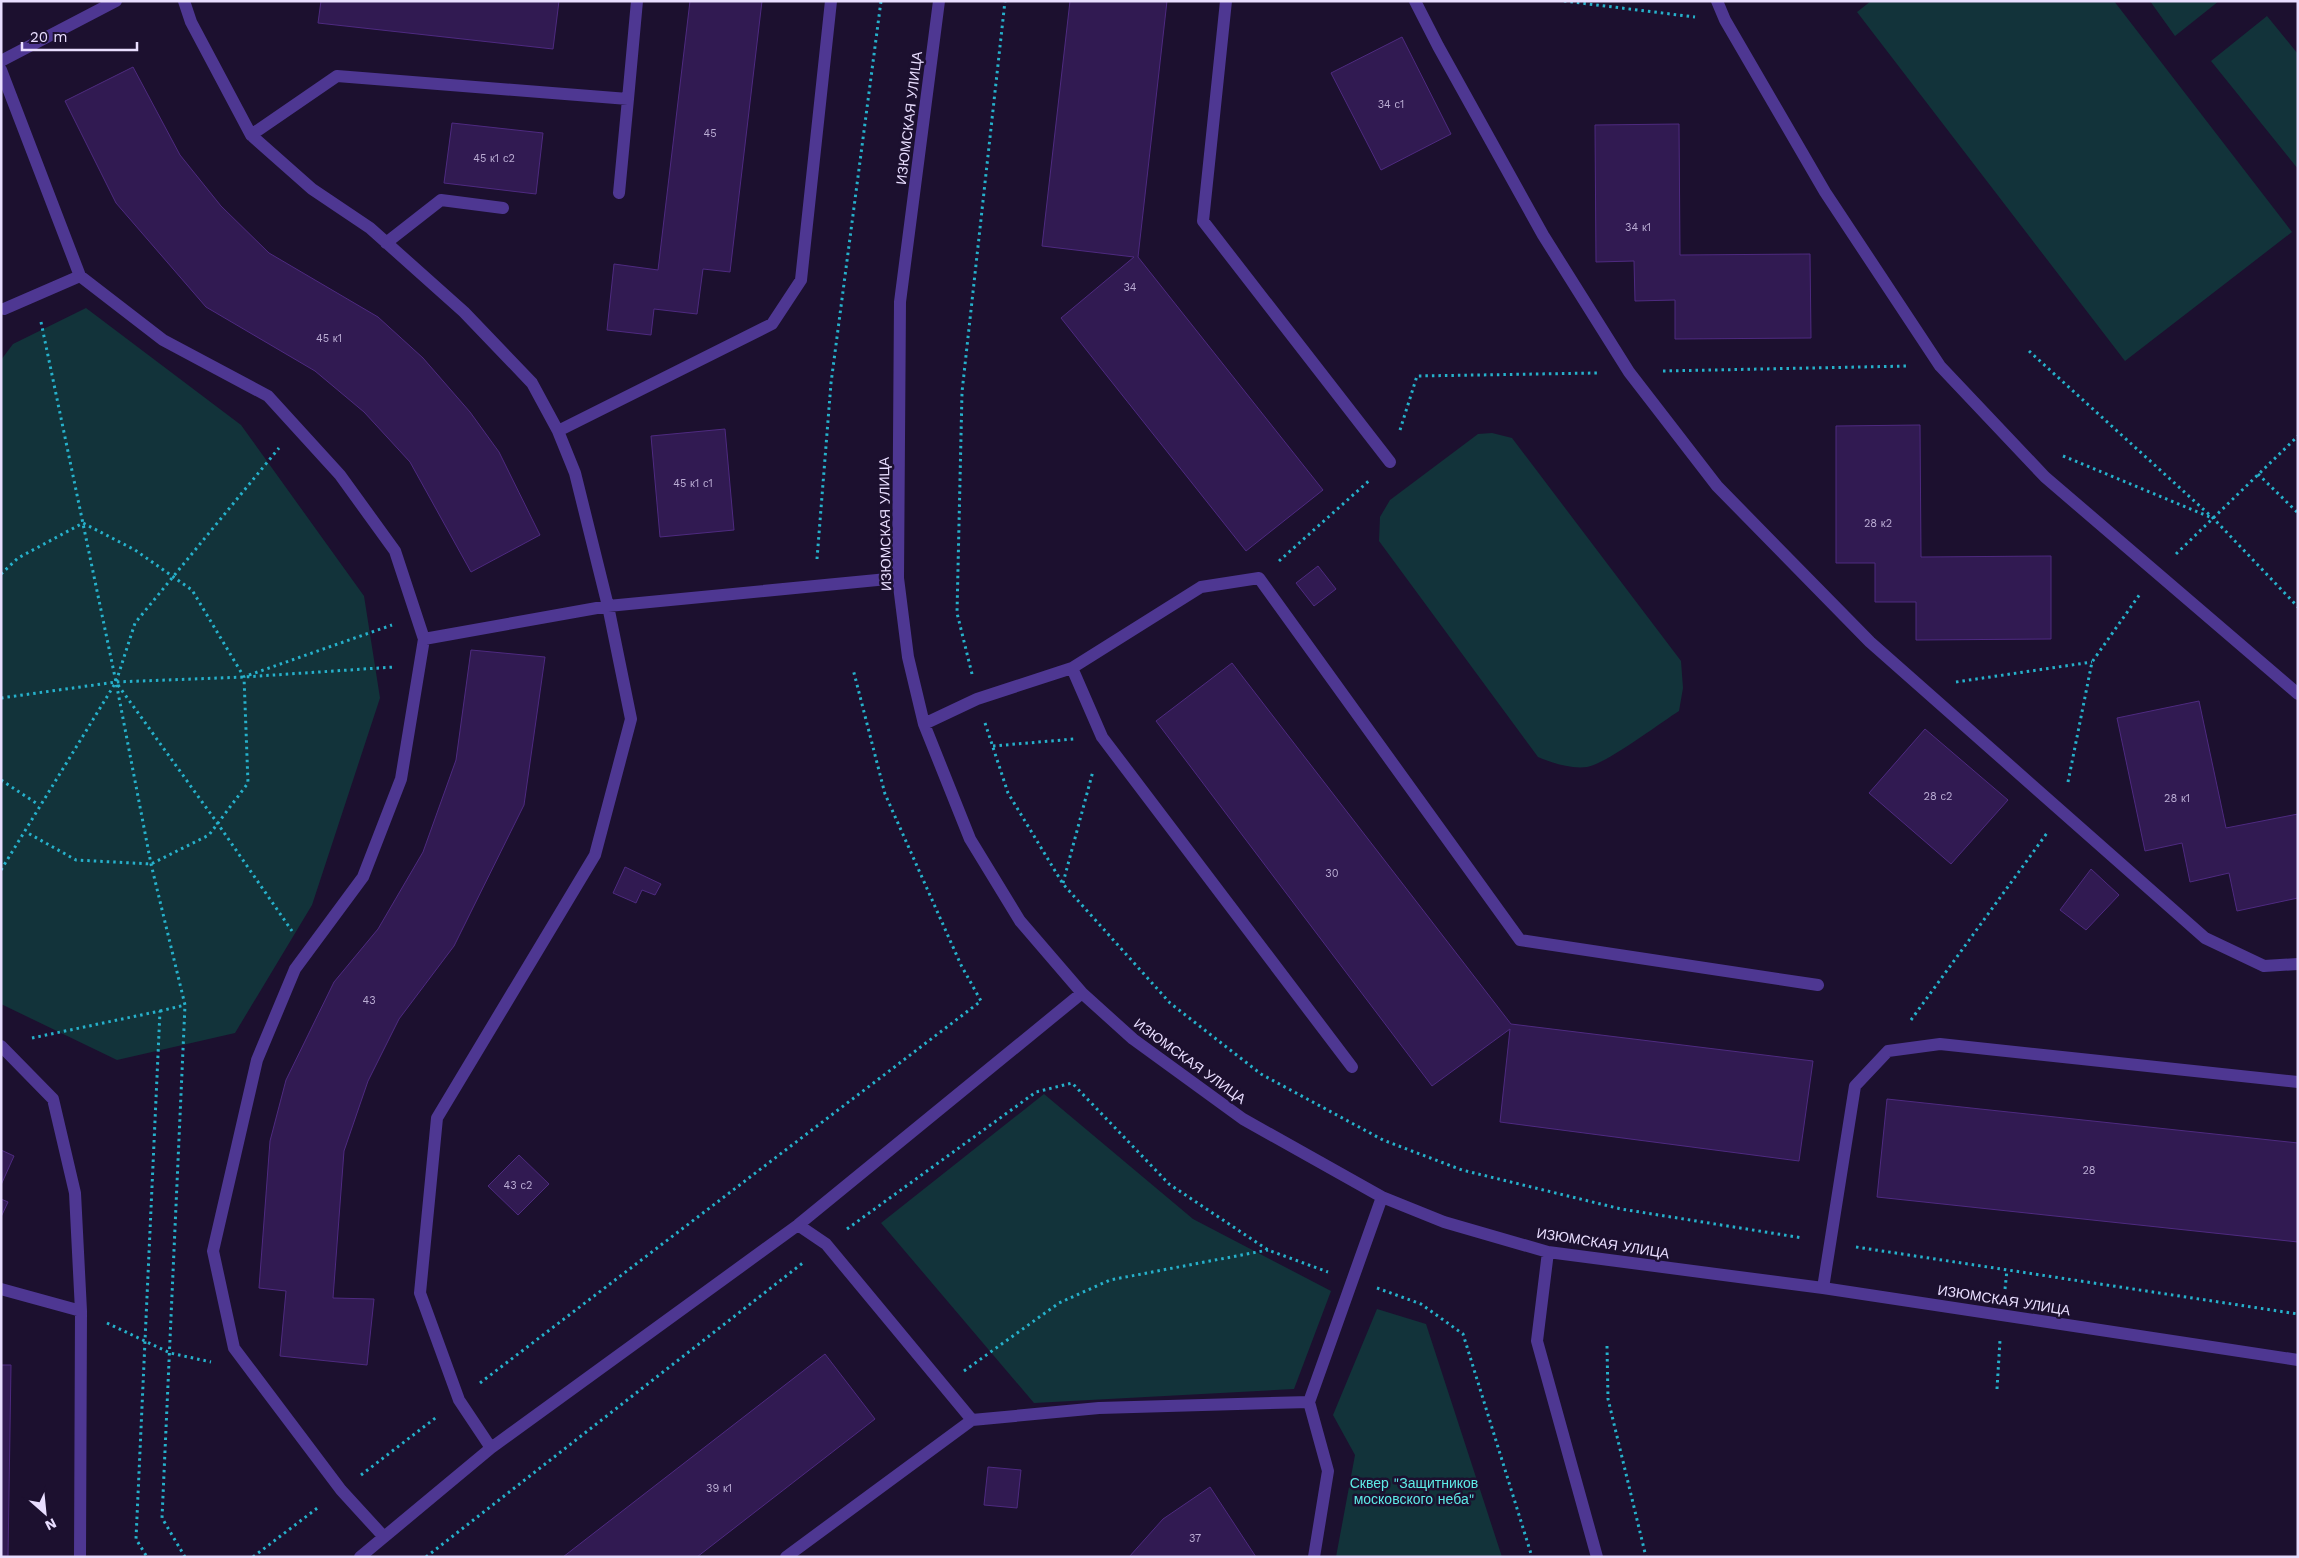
<svg xmlns="http://www.w3.org/2000/svg" width="2299" height="1558" font-family="'Work Sans',sans-serif">
<style>
.green{fill:#12333a}
.building{fill:#311a52;stroke:#4e2a80}
.lines{fill:none;stroke-linecap:round;stroke-linejoin:round}
.path{stroke:#26b1cb;stroke-width:3;stroke-dasharray:2.5 4;stroke-linecap:butt}
.minor{stroke:#4e3792;stroke-width:12}
.labels{text-anchor:middle;stroke-width:5;stroke-linejoin:round;paint-order:stroke}
.number-label{font-size:11px;fill:#bbadd4}
.street-label{font-size:14px;fill:#e9deff;stroke:#1c102f}
.park-label{font-size:14px;fill:#5eebe7;stroke:#1c102f}
</style>
<rect width="100%" height="100%" fill="#1c102f"/>
<!-- green -->
<path class="green" d="M 1871,1 L 2114,1 L 2292,232 L 2125,361 L 1857,12 Z
M 2150,1 L 2219,1 L 2175,36 Z
M 2267,16 L 2298,54 L 2298,169 L 2211,61 Z
M 86,308 L 241,425 L 364,596 L 380,698 L 312,905 L 235,1033 L 117,1060 L 1,1004 L 1,360 L 13,344 Z
M 1492,433 L 1512,438 L 1681,661 L 1683,688 L 1679,711 C 1660,723 1606,764 1587,767 C 1570,769 1553,763 1538,757 L 1379,541 L 1380,517 L 1390,500 L 1478,434 Z
M 1044,1094 L 1193,1219 L 1331,1291 L 1294,1389 L 1034,1403 L 881,1223 Z
M 1377,1309 L 1426,1324 L 1502,1557 L 1336,1557 L 1355,1455 L 1333,1415 Z"/>
<!-- building -->
<path class="building" d="M 321,1 L 559,1 L 553,49 L 318,23 Z
M 690,1 L 762,1 L 730,272 L 703,269 L 697,314 L 654,309 L 651,335 L 607,330 L 614,264 L 658,270 Z
M 1070,1 L 1167,1 L 1138,257 L 1323,490 L 1246,551 L 1061,318 L 1134,257 L 1042,246 Z
M 1402,37 L 1451,134 L 1381,170 L 1331,73 Z
M 133,67 L 180,155 L 221,206 L 269,253 L 378,317 L 423,358 L 470,412 L 499,452 L 540,535 L 471,572 L 410,462 L 364,412 L 315,371 L 206,307 L 116,203 L 65,101 Z
M 452,123 L 543,133 L 536,194 L 444,183 Z
M 1679,124 L 1680,255 L 1810,254 L 1811,338 L 1675,339 L 1675,300 L 1635,301 L 1634,261 L 1596,262 L 1595,125 Z
M 1920,425 L 1921,557 L 2051,556 L 2051,639 L 1916,640 L 1916,602 L 1875,602 L 1875,563 L 1836,563 L 1836,426 Z
M 725,429 L 734,530 L 660,537 L 651,436 Z
M 1318,566 L 1336,589 L 1314,606 L 1296,583 Z
M 471,650 L 545,657 L 524,805 L 454,946 L 399,1019 L 368,1081 L 344,1151 L 333,1298 L 374,1299 L 367,1365 L 280,1356 L 286,1291 L 259,1288 L 270,1141 L 286,1080 L 334,982 L 378,929 L 423,852 L 456,760 Z
M 1232,663 L 1511,1024 L 1813,1061 L 1799,1161 L 1500,1122 L 1510,1029 L 1432,1086 L 1156,721 Z
M 2199,701 L 2226,828 L 2298,814 L 2298,898 L 2237,911 L 2229,873 L 2190,882 L 2182,843 L 2145,851 L 2117,718 Z
M 1925,729 L 2008,800 L 1951,864 L 1869,793 Z
M 625,867 L 661,884 L 655,895 L 642,890 L 636,903 L 613,893 Z
M 2091,869 L 2119,895 L 2086,930 L 2060,910 Z
M 1887,1099 L 2298,1143 L 2298,1242 L 1877,1197 Z
M 1,1150 L 14,1156 L 1,1185 Z
M 519,1155 L 549,1184 L 518,1215 L 488,1186 Z
M 1,1199 L 8,1202 L 1,1217 Z
M 825,1354 L 875,1419 L 697,1557 L 563,1557 Z
M 1,1365 L 11,1365 L 8,1557 L 1,1557 Z
M 988,1467 L 1021,1470 L 1017,1508 L 984,1505 Z
M 1210,1487 L 1256,1557 L 1129,1557 L 1163,1519 Z"/>
<g class="lines">
<!-- path -->
<path class="path" d="M 1564,1 L 1695,17
M 41,322 L 116,682 L 151,864 L 185,1005 L 162,1518 L 185,1557
M 2029,351 L 2213,518 L 2298,607
M 1663,371 L 1909,366
M 1400,430 L 1417,376 L 1597,373
M 2063,456 L 2210,517
M 2258,474 L 2298,513
M 2176,554 L 2298,436
M 817,559 L 831,383 L 881,1
M 1279,561 L 1371,479
M 1,574 L 18,558 L 83,523 L 135,550 L 192,590 L 244,677 L 248,783 L 209,835 L 151,864 L 76,860 L 26,832
M 972,674 L 957,613 L 962,392 L 1005,1
M 249,675 L 392,625
M 1956,682 L 2092,662
M 118,685 L 218,824 L 292,931
M 1,698 L 116,682 L 244,677 L 394,667
M 985,723 L 1008,793 L 1063,884 L 1170,1003 L 1261,1074 L 1383,1140 L 1462,1170 L 1621,1209 L 1803,1238
M 993,746 L 1074,739
M 1,780 L 39,805
M 2068,782 L 2092,662 L 2140,594
M 1,870 L 116,682 L 135,623 L 279,448
M 1063,883 L 1093,771
M 160,1011 L 185,1005
M 1911,1020 L 2047,833
M 32,1038 L 160,1011 L 136,1539 L 147,1557
M 847,1229 L 1036,1092 L 1072,1083 L 1169,1184 L 1268,1250 L 1328,1272
M 1856,1247 L 2298,1314
M 1377,1288 L 1421,1304 L 1463,1334 L 1532,1557
M 2005,1289 L 2007,1270
M 107,1323 L 170,1353 L 211,1362
M 1607,1346 L 1608,1399 L 1646,1557
M 964,1371 L 1059,1303 L 1110,1280 L 1268,1250
M 480,1383 L 981,1001 L 961,965 L 885,794 L 853,669
M 1997,1389 L 2000,1340
M 361,1475 L 438,1416
M 253,1557 L 320,1506
M 426,1557 L 804,1262"/>
<!-- minor -->
<path class="minor" d="M 184,1 L 191,22 L 251,135 L 312,189 L 370,228 L 464,312 L 532,383 L 558,431 L 575,473 L 608,606 L 631,719 L 595,855 L 437,1118 L 420,1293 L 459,1400 L 491,1448
M 939,1 L 900,302 L 898,578 L 908,657 L 924,724 L 970,839 L 1020,921 L 1082,993 L 1133,1039 L 1243,1119 L 1382,1197 L 1444,1222 L 1548,1252 L 1823,1288 L 2298,1360
M 1226,1 L 1203,221 L 1390,462
M 1415,1 L 1438,46 L 1543,235 L 1629,372 L 1717,486 L 1870,642 L 2205,938 L 2264,966 L 2298,964
M 1717,1 L 1725,20 L 1825,192 L 1940,366 L 2045,477 L 2298,694
M 1,61 L 116,1
M 1,70 L 80,276 L 163,340 L 268,396 L 340,475 L 395,551 L 424,639
M 251,135 L 337,76 L 628,99 L 637,1
M 619,193 L 628,99
M 386,243 L 441,200 L 503,208
M 4,309 L 80,276
M 558,431 L 772,324 L 801,280 L 831,1
M 1072,668 L 1102,737 L 1352,1067
M 924,724 L 977,699 L 1072,668 L 1201,587 L 1259,578 L 1520,940 L 1818,985
M 1,1046 L 53,1099 L 75,1193 L 81,1311
M 1548,1252 L 1537,1341 L 1597,1557
M 1823,1288 L 1855,1086 L 1888,1051 L 1940,1044 L 2298,1082
M 1,1289 L 81,1311 L 80,1557
M 972,1420 L 1099,1408 L 1309,1402
M 384,1537 L 341,1490 L 234,1348 L 213,1251 L 257,1060 L 295,969 L 363,877 L 401,779 L 424,639 L 608,606 L 898,578
M 360,1557 L 491,1448 L 798,1225 L 1082,993
M 786,1557 L 972,1420 L 826,1244 L 798,1225
M 1314,1557 L 1328,1471 L 1309,1402 L 1382,1197"/>
</g>
<g class="labels">
<!-- number labels -->
<g class="number-label">
<text x="1391" y="108">34 с1</text>
<text x="710" y="137">45</text>
<text x="494" y="162">45 к1 с2</text>
<text x="1638" y="231">34 к1</text>
<text x="1130" y="291">34</text>
<text x="329" y="342">45 к1</text>
<text x="693" y="487">45 к1 с1</text>
<text x="1878" y="527">28 к2</text>
<text x="1938" y="800">28 с2</text>
<text x="2177" y="802">28 к1</text>
<text x="1332" y="877">30</text>
<text x="369" y="1004">43</text>
<text x="2089" y="1174">28</text>
<text x="518" y="1189">43 с2</text>
<text x="719" y="1492">39 к1</text>
<text x="1195" y="1542">37</text>
</g>
<!-- street labels -->
<g class="street-label">
<text transform="translate(909 118) rotate(-83)" y="5">ИЗЮМСКАЯ УЛИЦА</text>
<text transform="translate(885 524) rotate(-91)" y="5">ИЗЮМСКАЯ УЛИЦА</text>
<text transform="translate(1190 1061) rotate(36)" y="5">ИЗЮМСКАЯ УЛИЦА</text>
<text transform="translate(1603 1243) rotate(9)" y="5">ИЗЮМСКАЯ УЛИЦА</text>
<text transform="translate(2004 1300) rotate(9)" y="5">ИЗЮМСКАЯ УЛИЦА</text>
</g>
<!-- park labels -->
<g class="park-label">
<text x="1414" y="1488">Сквер "Защитников<tspan x="1414" dy="16">московского неба"</tspan></text>
</g>
</g>
<!-- border -->
<rect width="2299" height="1558" fill="none" stroke="#e9deff" stroke-width="5"/>
<!-- north arrow -->
<g transform="translate(45 1513) rotate(153)" stroke="#1c102f" stroke-width="4" paint-order="stroke">
<path d="M0-4L9 19L0 12L-9 19Z" fill="#e9deff"/>
<text y="-8" font-size="14" font-weight="bold" text-anchor="middle" fill="#e9deff">N</text>
</g>
<!-- scale -->
<path d="M22 42v8h115v-8" fill="none" stroke="#e9deff" stroke-width="2.5"/>
<text x="30" y="42" font-size="15" fill="#e9deff" stroke="#1c102f" stroke-width="4" paint-order="stroke">20 m</text>
</svg>
